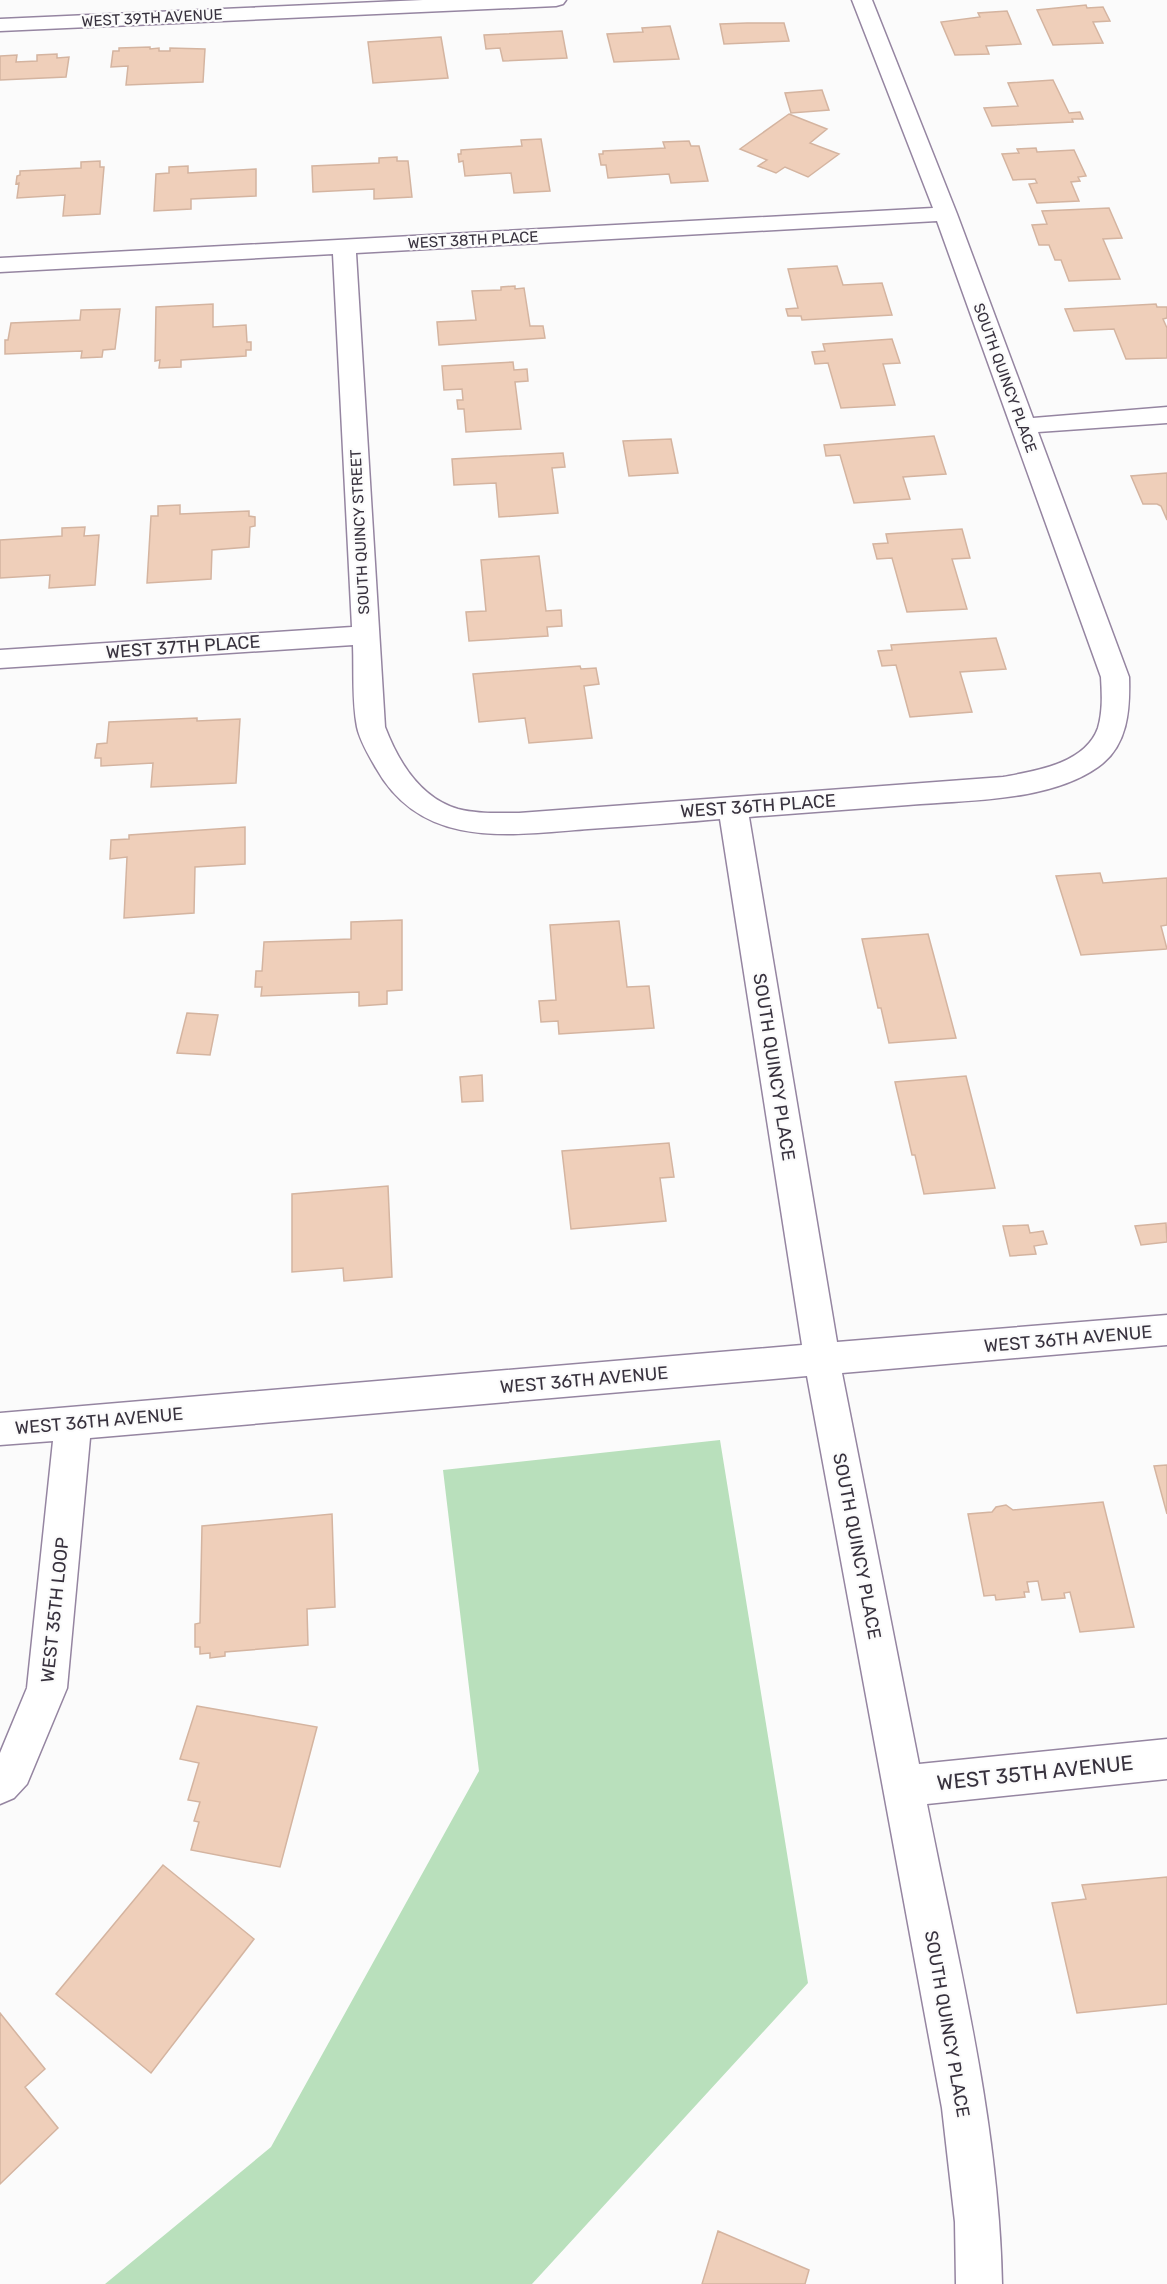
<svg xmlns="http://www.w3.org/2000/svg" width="1167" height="2284" font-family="Rubik,sans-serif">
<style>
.green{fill:#b9e0bc}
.building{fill:#efcfba;stroke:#d4b4a0;stroke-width:1.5}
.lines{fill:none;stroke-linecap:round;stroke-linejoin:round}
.minor-casing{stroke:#9585a1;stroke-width:3}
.minor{fill:#fff;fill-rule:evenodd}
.labels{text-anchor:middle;stroke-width:4.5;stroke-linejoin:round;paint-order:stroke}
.far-street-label{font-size:15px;fill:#38323e;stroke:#fbfbfb}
.street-label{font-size:18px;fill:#38323e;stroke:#fbfbfb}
.near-street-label{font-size:21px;fill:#38323e;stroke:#fbfbfb}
</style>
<rect width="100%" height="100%" fill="#fbfbfb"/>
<!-- green -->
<path class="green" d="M 720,1440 L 808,1983 L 532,2284 L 105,2284 L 271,2147 L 479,1771 L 443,1470 Z"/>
<!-- building -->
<path class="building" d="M 1086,5 L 1087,8 L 1103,7 L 1110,21 L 1093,22 L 1103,43 L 1053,45 L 1037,10 Z
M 1007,11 L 1021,44 L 986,46 L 989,54 L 955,55 L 941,22 L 980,17 L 978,13 Z
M 747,23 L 784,23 L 789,41 L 724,44 L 720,24 Z
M 670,26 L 679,59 L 614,62 L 607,34 L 643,32 L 642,28 Z
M 562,31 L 567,58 L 503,61 L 500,48 L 486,49 L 484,35 Z
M 441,37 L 448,78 L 373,83 L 368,42 Z
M 150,47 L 150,49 L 159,48 L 159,51 L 170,51 L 170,48 L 205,49 L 203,82 L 126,85 L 128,66 L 111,67 L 113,51 L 119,51 L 119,48 Z
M 57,54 L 57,58 L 69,57 L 66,77 L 0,80 L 0,56 L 17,55 L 16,62 L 37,61 L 37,55 Z
M 1053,80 L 1069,113 L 1080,112 L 1083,119 L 1072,119 L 1073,122 L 992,126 L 984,108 L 1018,106 L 1008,83 Z
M 822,90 L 829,110 L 791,113 L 785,93 Z
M 789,114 L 827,129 L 810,143 L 839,154 L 808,177 L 785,167 L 776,173 L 758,166 L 767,160 L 740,149 Z
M 541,139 L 550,191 L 514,193 L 511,173 L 465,176 L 463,161 L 459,162 L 458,154 L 461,154 L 461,150 L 522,146 L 521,140 Z
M 689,141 L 691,146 L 699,146 L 708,181 L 671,183 L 669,174 L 608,178 L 606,165 L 601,165 L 599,154 L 603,154 L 603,151 L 665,148 L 663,142 Z
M 1036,148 L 1037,152 L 1074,150 L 1086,176 L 1078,177 L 1080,181 L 1071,182 L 1079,201 L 1037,203 L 1029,184 L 1037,183 L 1035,179 L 1013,180 L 1002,154 L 1019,153 L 1017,149 Z
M 397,157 L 397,161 L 408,161 L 412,197 L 374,199 L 374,189 L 313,192 L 312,166 L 379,163 L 379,158 Z
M 100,161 L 100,167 L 104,167 L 100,214 L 63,216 L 65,195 L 17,198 L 19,183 L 16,184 L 17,176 L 20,175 L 20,171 L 81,168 L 81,162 Z
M 188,166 L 188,173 L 256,169 L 256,196 L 191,199 L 191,209 L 154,211 L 156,174 L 169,173 L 169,167 Z
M 1109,208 L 1122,238 L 1103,239 L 1120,279 L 1069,281 L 1061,260 L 1055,260 L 1049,245 L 1039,245 L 1032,225 L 1047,224 L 1042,211 Z
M 837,266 L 843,285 L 882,283 L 892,315 L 802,320 L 801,316 L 788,316 L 786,309 L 798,308 L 788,269 Z
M 515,286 L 515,289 L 524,288 L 530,326 L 543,326 L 545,338 L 439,345 L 437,322 L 476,320 L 472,291 L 501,290 L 501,287 Z
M 213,304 L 213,327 L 246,325 L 247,342 L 251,342 L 251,350 L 246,350 L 246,356 L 181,360 L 181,367 L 159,368 L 160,360 L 155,361 L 156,307 Z
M 1156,304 L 1157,307 L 1167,307 L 1167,318 L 1163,319 L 1167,328 L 1167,358 L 1126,359 L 1114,329 L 1074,331 L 1065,309 Z
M 120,309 L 115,349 L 103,350 L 102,357 L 81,358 L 82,351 L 5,354 L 5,340 L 8,340 L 11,323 L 80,320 L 81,310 Z
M 892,339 L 900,363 L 883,364 L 895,405 L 841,408 L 828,363 L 815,364 L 812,352 L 825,351 L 823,344 Z
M 513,362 L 514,370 L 527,369 L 528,381 L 515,382 L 521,429 L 466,432 L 464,409 L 458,409 L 457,400 L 463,400 L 462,389 L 444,390 L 442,366 Z
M 934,436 L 946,474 L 903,477 L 910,499 L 854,503 L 840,455 L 826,456 L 824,445 Z
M 671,439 L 678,473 L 629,476 L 623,441 Z
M 563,453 L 565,467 L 552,468 L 558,513 L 499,517 L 496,483 L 454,485 L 452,459 Z
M 1167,473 L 1167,520 L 1161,506 L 1157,504 L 1143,504 L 1131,476 Z
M 180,505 L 180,514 L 249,511 L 249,516 L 255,517 L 255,526 L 250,527 L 249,547 L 212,550 L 211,579 L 147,583 L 151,516 L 158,516 L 158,506 Z
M 85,527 L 84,536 L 99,535 L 95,585 L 49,588 L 50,575 L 0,578 L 0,540 L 62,536 L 62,528 Z
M 962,529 L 970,558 L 952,559 L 967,609 L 907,612 L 892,558 L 877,559 L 873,544 L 888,543 L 886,534 Z
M 539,556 L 546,611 L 561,610 L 562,626 L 547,627 L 548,636 L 469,641 L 466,612 L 486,611 L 481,560 Z
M 996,638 L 1006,669 L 960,672 L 972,712 L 910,717 L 896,665 L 882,666 L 878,651 L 892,650 L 891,645 Z
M 580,666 L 581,669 L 596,668 L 599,684 L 584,686 L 592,738 L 529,743 L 525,718 L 479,722 L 473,674 Z
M 197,718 L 197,721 L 240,719 L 236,783 L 151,787 L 153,763 L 101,766 L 101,758 L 95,758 L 97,744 L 107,743 L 109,722 Z
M 245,827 L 245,864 L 195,867 L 194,913 L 124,918 L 127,857 L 110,859 L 111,840 L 129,839 L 129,835 Z
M 1100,873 L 1103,883 L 1167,878 L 1167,925 L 1161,926 L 1167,949 L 1081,955 L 1056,876 Z
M 402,920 L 402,990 L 387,991 L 387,1004 L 359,1006 L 359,992 L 261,996 L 262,987 L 255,987 L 256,971 L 262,971 L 264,942 L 351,939 L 351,922 Z
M 619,921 L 627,987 L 649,986 L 654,1028 L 559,1034 L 558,1021 L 541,1022 L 539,1001 L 556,1000 L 550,925 Z
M 928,934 L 956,1038 L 889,1043 L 881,1008 L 878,1008 L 862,939 Z
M 187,1013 L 218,1015 L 210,1055 L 177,1053 Z
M 482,1075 L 483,1101 L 462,1102 L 460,1077 Z
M 966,1076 L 995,1188 L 924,1194 L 915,1155 L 912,1155 L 895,1082 Z
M 669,1143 L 674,1177 L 660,1178 L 666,1221 L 571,1229 L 562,1151 Z
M 388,1186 L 392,1277 L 344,1281 L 343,1268 L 292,1272 L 292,1194 Z
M 1166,1223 L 1167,1242 L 1141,1245 L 1135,1226 Z
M 1028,1225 L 1030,1233 L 1043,1231 L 1047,1244 L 1034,1246 L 1036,1254 L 1010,1256 L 1003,1226 Z
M 1167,1465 L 1167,1514 L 1154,1466 Z
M 1103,1502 L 1134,1627 L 1080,1632 L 1070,1592 L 1064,1593 L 1065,1598 L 1042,1600 L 1038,1581 L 1027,1582 L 1029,1592 L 1024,1592 L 1025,1597 L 996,1600 L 995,1595 L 984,1596 L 968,1514 L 992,1512 L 996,1507 L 1006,1505 L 1013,1510 Z
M 332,1514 L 335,1607 L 307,1609 L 308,1645 L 225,1652 L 225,1656 L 210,1658 L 210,1653 L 200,1654 L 200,1647 L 195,1647 L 195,1624 L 200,1623 L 202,1526 Z
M 197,1706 L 317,1727 L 280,1867 L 191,1850 L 199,1822 L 194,1821 L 200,1802 L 188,1800 L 199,1763 L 180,1759 Z
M 163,1865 L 254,1939 L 151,2073 L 56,1994 Z
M 1167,1877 L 1167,2004 L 1077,2013 L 1052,1903 L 1086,1899 L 1082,1885 Z
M 0,2013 L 45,2069 L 25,2087 L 58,2128 L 0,2184 Z
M 718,2231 L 809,2270 L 805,2284 L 702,2284 Z"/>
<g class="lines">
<defs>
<path id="minor" d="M 423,0 L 566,0 L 563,4 L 556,6 L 0,31 L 0,19 Z
M 852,0 L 872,0 L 957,214 L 1033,418 L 1167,407 L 1167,423 L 1038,432 L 1129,677 C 1130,710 1128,746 1098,767 C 1049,802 966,800 908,805 C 855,809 802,813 749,817 L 837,1342 L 1167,1315 L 1167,1345 L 842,1373 L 919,1764 L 1167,1739 L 1167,1779 L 927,1804 C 958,1962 999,2122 1002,2284 L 956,2284 L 955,2222 L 942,2108 L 807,1376 L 90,1438 L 67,1688 L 27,1784 L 14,1798 L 0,1804 L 0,1753 L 27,1688 L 53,1441 L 0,1445 L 0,1413 L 802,1345 L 720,819 C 676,823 632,826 588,829 C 509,835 422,850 376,768 C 369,756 360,741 357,727 C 352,701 354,671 353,645 L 0,668 L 0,650 L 352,627 L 333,254 L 0,272 L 0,258 L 933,208 ZM 937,221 L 1101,677 C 1102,694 1103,711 1098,728 C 1085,764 1035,771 1003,777 L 519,813 C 499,813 477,814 458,809 C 420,798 398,761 385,727 L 356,253 Z"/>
</defs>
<!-- minor casing -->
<use href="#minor" class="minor-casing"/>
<!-- minor -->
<use href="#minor" class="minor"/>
</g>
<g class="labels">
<!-- far-street labels -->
<g class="far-street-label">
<text transform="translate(152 18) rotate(-3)" y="5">WEST 39TH AVENUE</text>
<text transform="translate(473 240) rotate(-3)" y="5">WEST 38TH PLACE</text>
<text transform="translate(1005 378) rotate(70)" y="5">SOUTH QUINCY PLACE</text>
<text transform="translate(360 532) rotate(-93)" y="5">SOUTH QUINCY STREET</text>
</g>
<!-- street labels -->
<g class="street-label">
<text transform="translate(183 647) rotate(-4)" y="6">WEST 37TH PLACE</text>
<text transform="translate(758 806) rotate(-4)" y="6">WEST 36TH PLACE</text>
<text transform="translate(774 1067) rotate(81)" y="6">SOUTH QUINCY PLACE</text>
<text transform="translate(1068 1339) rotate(-5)" y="6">WEST 36TH AVENUE</text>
<text transform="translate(584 1380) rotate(-5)" y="6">WEST 36TH AVENUE</text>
<text transform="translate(99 1421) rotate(-5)" y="6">WEST 36TH AVENUE</text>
<text transform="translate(857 1546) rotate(79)" y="6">SOUTH QUINCY PLACE</text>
<text transform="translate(55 1610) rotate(-84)" y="6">WEST 35TH LOOP</text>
<text transform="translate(947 2024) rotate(80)" y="6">SOUTH QUINCY PLACE</text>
</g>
<!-- near-street labels -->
<g class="near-street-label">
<text transform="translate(1035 1773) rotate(-6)" y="7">WEST 35TH AVENUE</text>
</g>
</g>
</svg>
